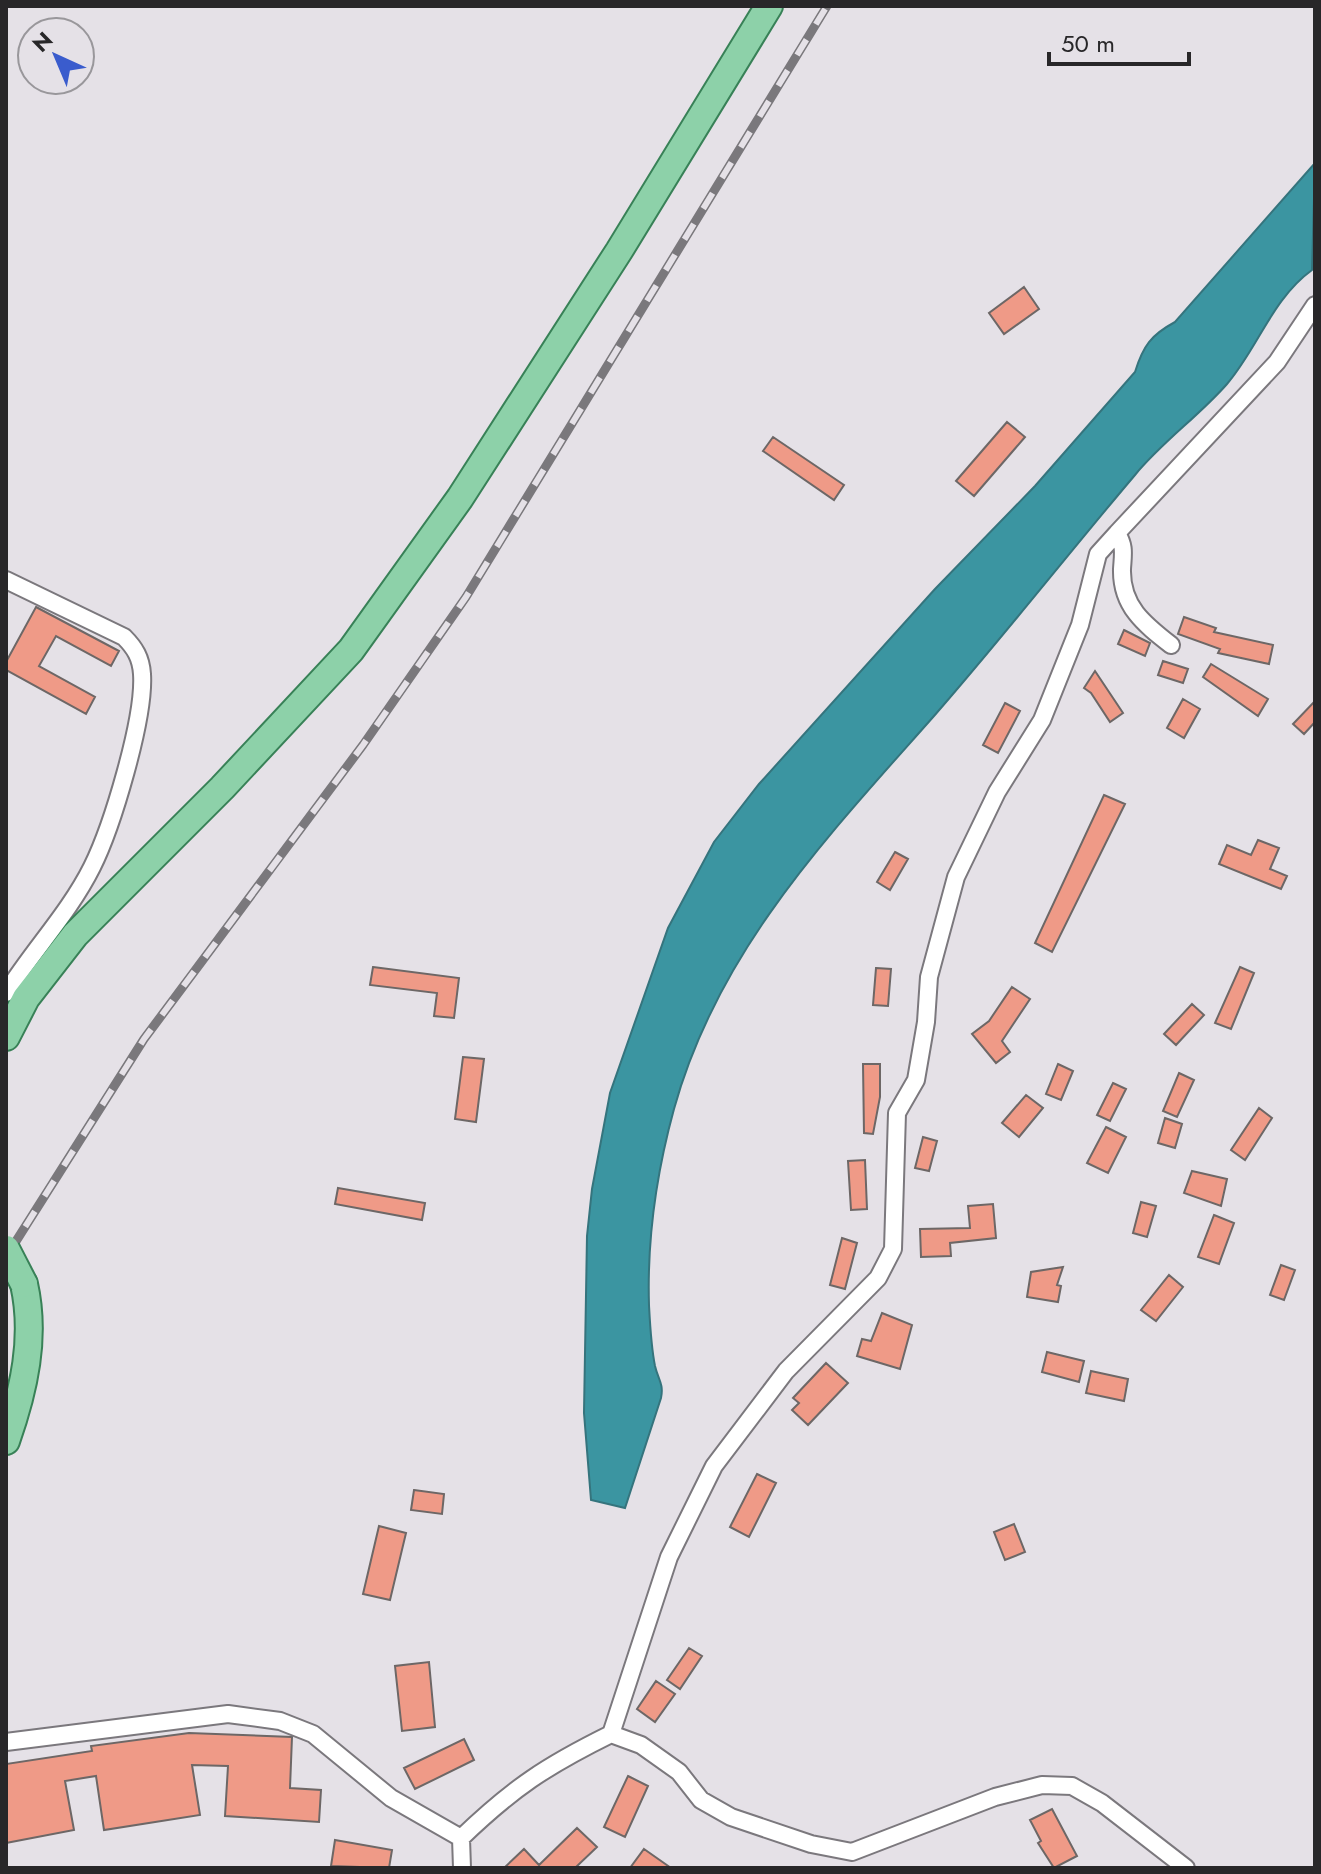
<svg xmlns="http://www.w3.org/2000/svg" width="1321" height="1874" font-family="Jost,sans-serif">
<style>
.water{fill:#3b95a1;stroke:#35747d;stroke-width:2}
.building{fill:#ef9a87;stroke:#6d6766;stroke-width:2}
.lines{fill:none;stroke-linecap:round;stroke-linejoin:round}
.minor-casing{stroke:#7b787d;stroke-width:20}
.primary-casing{stroke:#388157;stroke-width:30}
.minor{stroke:#fff;stroke-width:16}
.primary{stroke:#8dd1a9;stroke-width:26}
.rail-casing{stroke:#7a787c;stroke-width:9}
.rail{stroke:#e5e1e7;stroke-width:6;stroke-dasharray:18;stroke-linecap:butt}
.primary-bridge-casing{stroke:#388157;stroke-width:30;stroke-linecap:butt}
.primary-bridge{stroke:#8dd1a9;stroke-width:26}
</style>
<rect width="100%" height="100%" fill="#e5e1e7"/>
<!-- water -->
<path class="water" d="M 1315,163 L 1312,270 C 1272,299 1258,348 1227,384 C 1199,416 1162,442 1135,475 C 1068,554 1003,637 934,716 C 828,836 718,950 674,1109 C 657,1171 647,1240 649,1305 C 650,1324 651,1346 655,1366 C 658,1379 664,1384 661,1398 L 625,1508 L 591,1500 L 584,1413 L 587,1236 L 592,1189 L 610,1093 L 668,928 L 714,842 L 759,784 L 935,589 L 1035,486 L 1135,372 C 1143,346 1151,335 1175,322 Z"/>
<!-- building -->
<path class="building" d="M 1024,287 L 1039,309 L 1004,334 L 989,313 Z
M 1007,422 L 1025,437 L 974,496 L 956,481 Z
M 773,437 L 844,485 L 834,500 L 763,451 Z
M 36,607 L 119,651 L 111,666 L 56,636 L 39,666 L 95,697 L 86,714 L 6,670 L 6,662 Z
M 1184,617 L 1216,628 L 1214,632 L 1273,645 L 1269,664 L 1218,653 L 1220,649 L 1178,634 Z
M 1124,630 L 1150,643 L 1145,656 L 1118,644 Z
M 1163,661 L 1188,669 L 1183,683 L 1158,675 Z
M 1211,664 L 1268,699 L 1258,716 L 1203,677 Z
M 1095,671 L 1123,713 L 1110,722 L 1091,693 L 1084,688 Z
M 1183,699 L 1200,709 L 1184,738 L 1167,728 Z
M 1315,701 L 1315,722 L 1304,734 L 1293,724 Z
M 1005,703 L 1020,711 L 998,753 L 983,745 Z
M 1104,795 L 1125,804 L 1052,952 L 1035,943 Z
M 1258,840 L 1279,848 L 1270,869 L 1287,876 L 1281,889 L 1219,864 L 1227,845 L 1251,855 Z
M 895,852 L 908,859 L 890,890 L 877,882 Z
M 373,967 L 459,978 L 454,1018 L 434,1016 L 437,993 L 370,985 Z
M 1240,967 L 1254,973 L 1231,1029 L 1215,1023 Z
M 876,968 L 891,969 L 888,1006 L 873,1005 Z
M 1012,987 L 1030,999 L 1002,1041 L 1010,1052 L 996,1063 L 972,1034 L 989,1021 Z
M 1192,1004 L 1204,1015 L 1176,1045 L 1164,1034 Z
M 463,1057 L 484,1059 L 476,1122 L 455,1119 Z
M 863,1064 L 880,1064 L 880,1097 L 873,1134 L 864,1133 Z
M 1058,1064 L 1073,1071 L 1061,1100 L 1046,1094 Z
M 1179,1073 L 1194,1080 L 1177,1117 L 1163,1111 Z
M 1113,1083 L 1126,1089 L 1110,1121 L 1097,1115 Z
M 1026,1095 L 1043,1108 L 1019,1137 L 1002,1123 Z
M 1259,1108 L 1272,1118 L 1245,1160 L 1231,1150 Z
M 1165,1118 L 1182,1124 L 1175,1148 L 1158,1143 Z
M 1106,1127 L 1126,1137 L 1108,1173 L 1087,1163 Z
M 923,1137 L 937,1141 L 929,1171 L 915,1168 Z
M 865,1160 L 867,1209 L 851,1210 L 848,1161 Z
M 1192,1171 L 1227,1179 L 1221,1206 L 1184,1193 Z
M 338,1188 L 425,1203 L 422,1220 L 335,1204 Z
M 1141,1202 L 1156,1206 L 1147,1237 L 1133,1233 Z
M 993,1204 L 996,1238 L 950,1243 L 951,1256 L 921,1257 L 920,1229 L 970,1228 L 968,1206 Z
M 1214,1215 L 1234,1223 L 1219,1264 L 1198,1257 Z
M 842,1238 L 857,1243 L 845,1289 L 830,1285 Z
M 1281,1265 L 1295,1270 L 1284,1300 L 1270,1295 Z
M 1063,1267 L 1057,1285 L 1061,1286 L 1058,1302 L 1027,1297 L 1031,1272 Z
M 1169,1275 L 1183,1287 L 1156,1321 L 1141,1310 Z
M 882,1313 L 912,1325 L 900,1369 L 857,1356 L 862,1339 L 871,1341 Z
M 1047,1352 L 1084,1361 L 1079,1382 L 1042,1372 Z
M 826,1363 L 848,1383 L 808,1425 L 792,1410 L 799,1403 L 793,1398 Z
M 1091,1371 L 1128,1379 L 1124,1401 L 1086,1393 Z
M 757,1474 L 776,1483 L 749,1537 L 730,1527 Z
M 414,1490 L 444,1494 L 442,1514 L 411,1510 Z
M 1014,1524 L 1025,1552 L 1005,1560 L 994,1532 Z
M 379,1526 L 406,1533 L 390,1600 L 363,1594 Z
M 689,1648 L 702,1656 L 680,1689 L 667,1680 Z
M 429,1662 L 435,1727 L 402,1731 L 395,1666 Z
M 656,1681 L 675,1694 L 655,1722 L 637,1709 Z
M 189,1733 L 292,1737 L 290,1788 L 321,1790 L 319,1822 L 225,1816 L 228,1766 L 192,1765 L 200,1815 L 104,1830 L 96,1776 L 65,1781 L 74,1830 L 6,1843 L 6,1764 L 92,1751 L 91,1746 Z
M 464,1739 L 474,1760 L 415,1789 L 404,1768 Z
M 628,1776 L 648,1786 L 625,1837 L 604,1827 Z
M 1052,1809 L 1077,1856 L 1054,1868 L 1038,1843 L 1041,1841 L 1030,1820 Z
M 577,1828 L 597,1847 L 575,1868 L 504,1868 L 524,1849 L 539,1865 Z
M 335,1840 L 392,1850 L 389,1868 L 331,1866 Z
M 644,1849 L 671,1868 L 630,1868 Z"/>
<g class="lines">
<defs>
<path id="minor" d="M 1117,533 L 1277,362 L 1315,305
M 6,580 L 124,637 C 135,648 141,658 142,674 C 145,718 112,827 92,867 C 69,913 33,950 6,993
M 611,1734 L 669,1557 L 714,1466 L 786,1371 L 878,1278 L 893,1249 L 897,1113 L 916,1080 L 926,1022 L 929,977 L 956,877 L 997,792 L 1042,720 L 1080,625 L 1098,554 L 1117,533 C 1125,547 1123,553 1122,569 C 1121,606 1144,624 1171,645
M 6,1742 L 228,1714 L 280,1721 L 313,1734 L 391,1798 L 461,1838
M 462,1868 L 461,1838 C 513,1788 546,1766 611,1734 L 641,1745 L 679,1772 L 701,1800 L 731,1817 L 811,1844 L 852,1852 L 995,1797 L 1042,1785 L 1072,1786 L 1102,1803 L 1186,1868"/>
<path id="primary" d="M 6,1037 L 26,998 L 75,935 L 222,788 L 351,650 L 460,498 L 619,251 L 769,6
M 6,1441 C 24,1390 36,1337 24,1284"/>
</defs>
<!-- minor casing -->
<use href="#minor" class="minor-casing"/>
<!-- primary casing -->
<use href="#primary" class="primary-casing"/>
<!-- minor -->
<use href="#minor" class="minor"/>
<!-- primary -->
<use href="#primary" class="primary"/>
<defs>
<path id="rail" d="M 6,1257 L 144,1039 L 363,745 L 466,597 L 827,6"/>
</defs>
<!-- rail casing -->
<use href="#rail" class="rail-casing"/>
<!-- rail -->
<use href="#rail" class="rail"/>
<defs>
<path id="primary-bridge" d="M 6,1249 L 24,1284"/>
</defs>
<!-- primary-bridge casing -->
<use href="#primary-bridge" class="primary-bridge-casing"/>
<!-- primary-bridge -->
<use href="#primary-bridge" class="primary-bridge"/>
</g>
<!-- border -->
<rect width="1321" height="1874" fill="none" stroke="#282729" stroke-width="16"/>
<!-- north arrow -->
<g transform="translate(56 56) rotate(316)"><circle r="38" fill="#e5e1e7" stroke="#99979b" stroke-width="2"/>
<path d="M0-6L14 30L0 20L-14 30Z" fill="#3a5ccd"/>
<text y="-12" font-size="22" font-weight="bold" text-anchor="middle" fill="#282729">N</text>
</g>
<!-- scale -->
<path d="M1049 52v12h140v-12" fill="none" stroke="#282729" stroke-width="4"/>
<text x="1061" y="52" font-size="24" fill="#282729" stroke="#e5e1e7" stroke-width="6" paint-order="stroke">50 m</text>
</svg>
